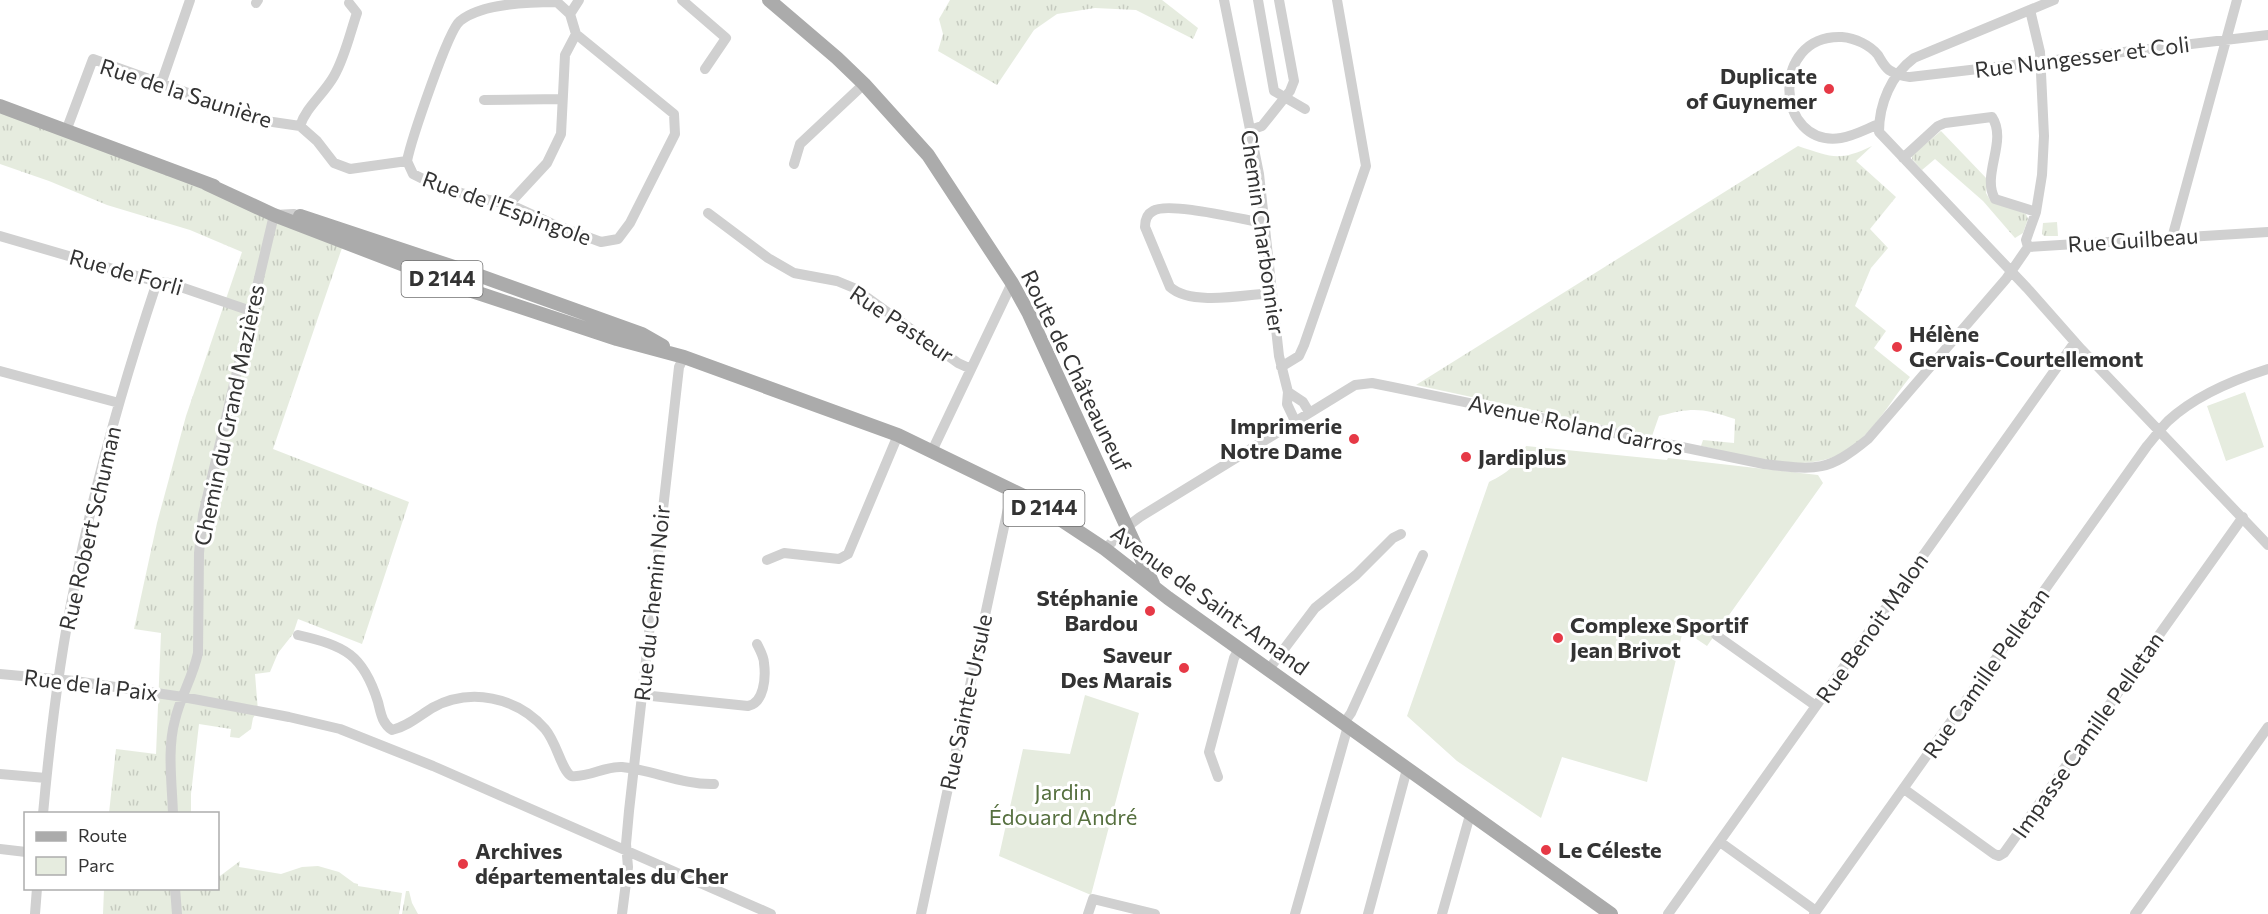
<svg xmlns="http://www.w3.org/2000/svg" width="2268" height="914" font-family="Commissioner,sans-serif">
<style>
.grass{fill:url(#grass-tufts)}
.green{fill:#e6ecdf}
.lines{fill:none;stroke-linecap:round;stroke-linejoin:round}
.minor{stroke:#d0d0d0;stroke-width:10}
.major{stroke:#ababab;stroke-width:14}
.poi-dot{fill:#e63946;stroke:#fff;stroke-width:2}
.labels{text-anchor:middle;stroke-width:6;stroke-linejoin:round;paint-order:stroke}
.shield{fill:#fff;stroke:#707070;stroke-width:1.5}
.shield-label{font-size:21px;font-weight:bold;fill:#333}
.street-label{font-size:22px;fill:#333;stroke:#fff}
.poi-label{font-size:22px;font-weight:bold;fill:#333;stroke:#fff;text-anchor:start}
.park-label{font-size:22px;fill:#56703f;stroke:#fff}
</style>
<defs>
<pattern id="grass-tufts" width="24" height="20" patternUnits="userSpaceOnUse" patternTransform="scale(1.5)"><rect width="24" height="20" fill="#e6ecdf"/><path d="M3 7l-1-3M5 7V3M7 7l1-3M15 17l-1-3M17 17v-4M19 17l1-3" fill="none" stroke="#c6cbc0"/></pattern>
</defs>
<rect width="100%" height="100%" fill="#fff"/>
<!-- grass -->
<path class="grass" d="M 950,0 L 1162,0 L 1198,28 L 1193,39 L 1136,10 L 1095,8 L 1057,14 L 1034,30 L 997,85 L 938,51 L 943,34 L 939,19 Z
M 0,106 L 344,242 L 273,449 L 409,502 L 362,644 L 298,619 L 293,634 L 278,653 L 270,672 L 255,674 L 258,711 L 253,718 L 251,729 L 239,738 L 230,737 L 231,729 L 199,724 L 191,794 L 191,813 L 109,813 L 116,749 L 156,754 L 161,633 L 134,629 L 157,523 L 186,416 L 242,252 L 190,230 L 107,205 L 49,181 L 0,164 Z
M 1941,131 L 1988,180 L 1986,193 L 1990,200 L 2026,214 L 2028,219 L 2023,233 L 2015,238 L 1983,201 L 1935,159 L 1922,170 L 1912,159 L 1912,155 Z
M 1798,146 C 1831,157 1839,162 1872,146 L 1856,161 L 1896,197 L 1870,229 L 1888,248 L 1871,268 L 1855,306 L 1886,331 L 1874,348 L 1910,377 C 1893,398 1881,420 1862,438 C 1819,482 1753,457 1701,446 L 1703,440 L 1734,443 L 1735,419 C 1702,408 1693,407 1659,416 L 1652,436 L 1416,385 Z
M 2057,222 L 2058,236 L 2044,236 L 2042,234 L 2043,223 Z
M 240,861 L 239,867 L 281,874 L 302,867 L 318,866 L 339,872 L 354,883 L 358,884 L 358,886 L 402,893 L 399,914 L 103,914 L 104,889 L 218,888 L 218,874 L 220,876 Z
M 406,891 L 409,891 L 412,903 L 418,914 L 402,914 Z"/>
<!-- green -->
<path class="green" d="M 2245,392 L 2264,447 L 2226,461 L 2207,406 Z
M 1526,446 L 1667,460 L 1668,458 L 1818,475 L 1823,483 L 1707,646 L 1683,630 L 1647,782 L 1562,757 L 1541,818 L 1457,761 L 1407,716 L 1489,482 C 1507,473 1518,465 1526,446 Z
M 1085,695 L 1139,713 L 1091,895 L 999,856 L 1023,749 L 1070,754 Z"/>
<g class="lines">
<!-- minor -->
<path class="minor" d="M 682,0 L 726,38 L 705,69
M 1224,0 L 1259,174 L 1279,356 L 1288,392 L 1287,404 L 1295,421
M 1258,0 L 1274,91 L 1305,109
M 2054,0 L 1914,58 C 1891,75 1879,104 1879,132 L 2027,288 L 2081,349 L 2268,545
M 256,3 L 258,0
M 570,14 L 557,2 C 530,2 482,3 460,21 C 448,30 411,141 407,161 L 413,174 L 437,186 L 479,198 L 509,204 L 555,225 L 601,242 L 618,239 L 630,223 L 675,134 L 674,114 L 576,34
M 161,84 L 190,0
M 484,100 L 562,99
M 1879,124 C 1866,129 1854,136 1841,138 C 1775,148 1769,34 1842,37 C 1855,38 1870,45 1878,55 C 1881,60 1884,66 1889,70 C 1895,74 1903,76 1910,77 L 2268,35
M 300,126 C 306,107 324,94 334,76 C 345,57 350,33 357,13 L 349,3
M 1250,130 L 1262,126 L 1290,91 L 1294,81 L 1279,0
M 66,131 L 93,59 L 266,121 L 300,126 L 317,141 L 334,163 L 350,169 L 407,161
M 1903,158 L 1938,126 L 1945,123 L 1992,117 C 2008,141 1981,175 1995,199 L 2036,212
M 794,164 L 800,144 L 864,84
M 509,204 L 547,163 L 561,134 L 565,55 L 576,34 L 570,14 L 579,0
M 708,213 L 768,258 L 794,273 L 837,281 L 854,288 L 958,363 L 971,369
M 1264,223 C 1244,220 1168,201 1153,211 C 1147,214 1145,220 1145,227 L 1170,287 C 1191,306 1244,295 1271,293
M 0,236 L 154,281 L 169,283 L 251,311
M 2172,238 L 2237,0
M 2028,247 L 2026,240 L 2036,212 L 2042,175 L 2044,136 L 2040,52 L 2030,10
M 1281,367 L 1299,356 L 1304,345 L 1366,166 L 1337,0
M 0,371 L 119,403
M 1288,392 L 1303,402 L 1309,412
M 932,451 L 1012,283
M 1105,549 L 1128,526 L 1140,517 L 1355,385 L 1372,383 L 1392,387 L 1764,464 C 1815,470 1827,473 1868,439 L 2006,279 L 2028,247 L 2268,232
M 767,560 L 784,553 L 839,559 L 848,554 L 898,435
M 298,635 C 345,646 363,654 378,702 C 381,714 382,723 392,730 C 408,726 419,716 432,708 C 470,687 517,697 545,729 C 557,743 561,769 571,776 C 589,778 604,766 622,767 C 653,770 683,785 714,784
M 1716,635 L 1816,706
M 1269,669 L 1315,608 L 1356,575 L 1393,538 L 1401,534
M 0,674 L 75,681 L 183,697 L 289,717 L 340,729 L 433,766 L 771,914
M 642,695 L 748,706 C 764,703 766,678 764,663 C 764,657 760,650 757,644
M 1344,723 L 1351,713 L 1423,555
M 0,774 L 46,778
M 1218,777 L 1209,752 L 1234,658 L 1239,649
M 1904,789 L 1994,854 L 1999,856 L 2004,853 L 2243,517
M 43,814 C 50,737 59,659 75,584 C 95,481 124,381 157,282
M 173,814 C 172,783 167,749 175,720 C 180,697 193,677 198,653 L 199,553 L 203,515 L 274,215 L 294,214
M 1720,842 L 1816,911
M 0,849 L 26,852
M 175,888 L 177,914
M 35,914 L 37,888
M 622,914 L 628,867 L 626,844 L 629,811 L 679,367 L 684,357
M 921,914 L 1010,499 L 1014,491
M 1088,914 L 1093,899 L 1155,914
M 1295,914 L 1348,726
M 1368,914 L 1407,769
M 1442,914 L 1470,815
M 1668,914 L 2075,342
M 1814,914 L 2147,446 C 2154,438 2161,428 2168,421 C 2196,395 2233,380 2268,369
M 2135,914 L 2268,727"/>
<!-- major -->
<path class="major" d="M 769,0 L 837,58 L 864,84 L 928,155 L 1012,283 L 1029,314 L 1153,584
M 0,106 L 214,186
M 207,184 L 274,215 L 469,290 L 617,339 L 684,357 L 898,435 L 1028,498 L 1105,549 L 1168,598 L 1611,914
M 300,216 L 475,274 L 642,334 L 663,346"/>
</g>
<!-- markers -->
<g class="poi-dot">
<circle cx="1829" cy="89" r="6"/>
<circle cx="1897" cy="347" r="6"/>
<circle cx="1354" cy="439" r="6"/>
<circle cx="1466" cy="457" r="6"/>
<circle cx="1150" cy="611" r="6"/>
<circle cx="1558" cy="638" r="6"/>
<circle cx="1184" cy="668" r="6"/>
<circle cx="1546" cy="850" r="6"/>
<circle cx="463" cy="864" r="6"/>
</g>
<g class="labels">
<!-- shield labels -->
<g class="shield">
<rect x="401.5" y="261" width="81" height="36" rx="4.5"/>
<rect x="1003.5" y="490" width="81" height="36" rx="4.5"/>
</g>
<g class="shield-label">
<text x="442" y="286">D 2144</text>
<text x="1044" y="515">D 2144</text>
</g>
<!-- street labels -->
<g class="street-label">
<text transform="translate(2082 57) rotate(-7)" y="8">Rue Nungesser et Coli</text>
<text transform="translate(186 93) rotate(18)" y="8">Rue de la Saunière</text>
<text transform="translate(507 208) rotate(20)" y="8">Rue de l'Espingole</text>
<text transform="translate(1263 232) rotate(82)" y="8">Chemin Charbonnier</text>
<text transform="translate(2133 240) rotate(-4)" y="8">Rue Guilbeau</text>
<text transform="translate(126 272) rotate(16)" y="8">Rue de Forli</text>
<text transform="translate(902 324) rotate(34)" y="8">Rue Pasteur</text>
<text transform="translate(1076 371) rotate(64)" y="8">Route de Châteauneuf</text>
<text transform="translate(229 415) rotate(-78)" y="8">Chemin du Grand Mazières</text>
<text transform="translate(1576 425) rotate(12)" y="8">Avenue Roland Garros</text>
<text transform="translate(90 528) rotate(-77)" y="8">Rue Robert Schuman</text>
<text transform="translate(1210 600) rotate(36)" y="8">Avenue de Saint-Amand</text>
<text transform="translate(652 603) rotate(-84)" y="8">Rue du Chemin Noir</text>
<text transform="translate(1872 628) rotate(-55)" y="8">Rue Benoit Malon</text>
<text transform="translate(1986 673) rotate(-55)" y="8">Rue Camille Pelletan</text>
<text transform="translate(91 685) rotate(7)" y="8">Rue de la Paix</text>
<text transform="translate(966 702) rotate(-78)" y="8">Rue Sainte-Ursule</text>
<text transform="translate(2088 735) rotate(-55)" y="8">Impasse Camille Pelletan</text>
</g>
<!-- poi labels -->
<g class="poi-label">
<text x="1817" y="84" text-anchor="end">Duplicate<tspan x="1817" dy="25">of Guynemer</tspan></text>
<text x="1909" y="342">Hélène<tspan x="1909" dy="25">Gervais-Courtellemont</tspan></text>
<text x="1342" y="434" text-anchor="end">Imprimerie<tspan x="1342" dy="25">Notre Dame</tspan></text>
<text x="1478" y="465">Jardiplus</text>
<text x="1138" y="606" text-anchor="end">Stéphanie<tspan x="1138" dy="25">Bardou</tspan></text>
<text x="1570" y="633">Complexe Sportif<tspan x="1570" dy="25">Jean Brivot</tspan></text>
<text x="1172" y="663" text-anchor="end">Saveur<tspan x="1172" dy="25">Des Marais</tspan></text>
<text x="1558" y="858">Le Céleste</text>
<text x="475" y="859">Archives<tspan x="475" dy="25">départementales du Cher</tspan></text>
</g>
<!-- park labels -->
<g class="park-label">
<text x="1063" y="800">Jardin<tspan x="1063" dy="25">Édouard André</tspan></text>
</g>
</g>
<!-- legend -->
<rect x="24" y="812" width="195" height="78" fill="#ffffff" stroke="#adadad" stroke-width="1.5"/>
<rect x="36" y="832" width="30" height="9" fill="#ababab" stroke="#adadad" stroke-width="1.5"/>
<text x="78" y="842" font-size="18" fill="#333333">Route</text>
<rect x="36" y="857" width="30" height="18" fill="#e6ecdf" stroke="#adadad" stroke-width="1.5"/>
<text x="78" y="872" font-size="18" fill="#333333">Parc</text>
</svg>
